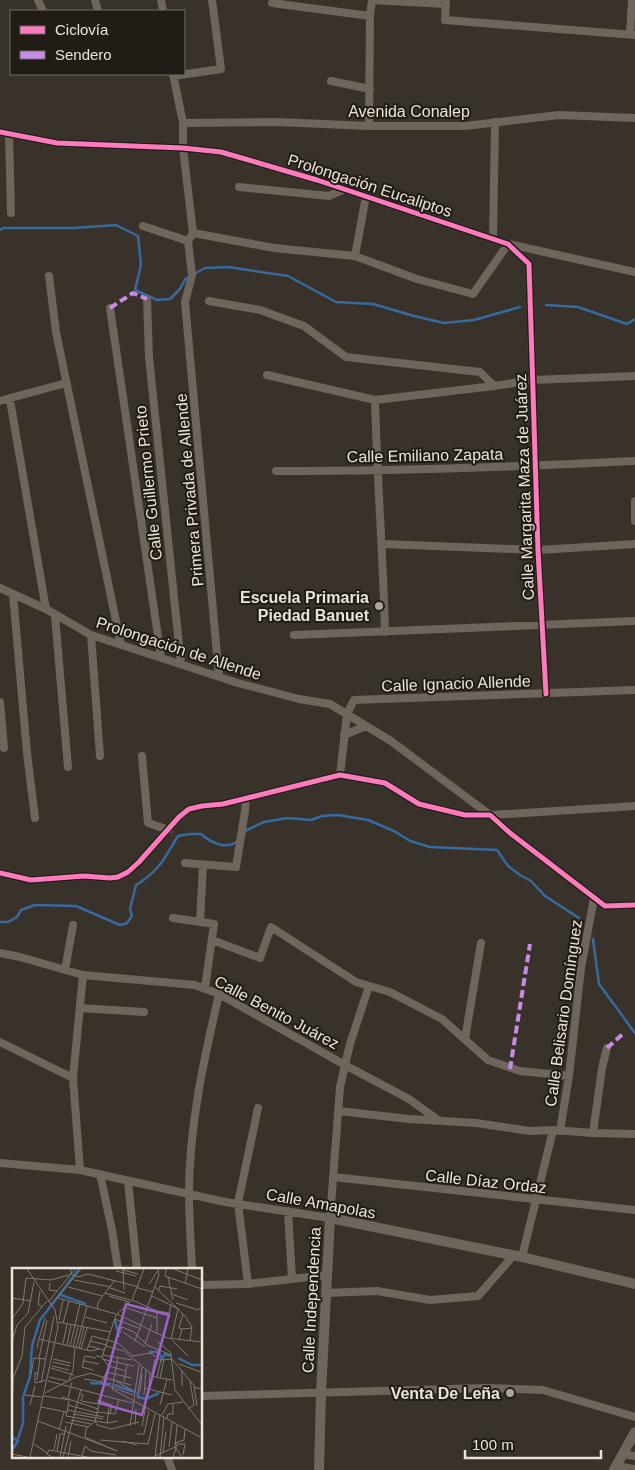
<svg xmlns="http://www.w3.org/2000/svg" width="635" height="1470" font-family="Arial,sans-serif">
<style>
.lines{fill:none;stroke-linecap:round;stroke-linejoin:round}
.stream{stroke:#376a9e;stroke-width:2.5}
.minor{stroke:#6e665c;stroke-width:8}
.tertiary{stroke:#6e665c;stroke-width:10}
.quiet{stroke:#ca8be6;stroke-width:4;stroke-dasharray:8 4;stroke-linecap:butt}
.cycleway-casing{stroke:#211c15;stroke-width:8}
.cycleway{stroke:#fd7abc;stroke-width:5}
.poi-dot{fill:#aca59d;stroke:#211c15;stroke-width:2}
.labels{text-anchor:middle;stroke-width:4;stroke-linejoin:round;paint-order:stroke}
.street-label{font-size:16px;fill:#eae3da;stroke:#211c15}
.poi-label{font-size:16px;font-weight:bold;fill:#eae3da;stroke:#211c15;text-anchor:end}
.inset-river{fill:none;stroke:#376a9e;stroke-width:2.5}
.inset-road{fill:none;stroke:#7f7971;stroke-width:1}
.view{fill:#9c63c7;fill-opacity:0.15;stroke:#9c63c7;stroke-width:2.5}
.inset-edge{fill:none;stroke:#eae3da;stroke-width:2.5}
</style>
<rect width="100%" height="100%" fill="#38322b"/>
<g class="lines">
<!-- stream -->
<path class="stream" d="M 0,230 L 3,228 L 74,228 L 116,225 L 138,236 L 141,265 L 135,290 L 157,300 L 170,299 L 180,289 L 185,279 L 189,277
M 194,274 L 205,268 L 228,267 L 288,276 L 336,302 L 373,304 L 414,316 L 444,323 L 474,320 L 520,307
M 546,305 L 578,307 L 627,324 L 635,319
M 243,835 L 247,830 L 264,822 L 287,818 L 311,820 L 322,816 L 338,815 L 368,820 L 394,831 L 410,841 L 430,847 L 497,850 L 508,866 L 520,875 L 531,881 L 545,896 L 579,918
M 0,922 L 8,922 L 17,917 L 21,910 L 35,905 L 76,906 L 120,925 L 127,923 L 132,916 L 130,909 L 136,885 C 159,871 164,859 178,836 L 190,834 L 201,834 C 211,843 226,850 238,841
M 593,939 L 599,984 L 635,1033"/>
<!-- minor -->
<path class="minor" d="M 38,0 L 43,11
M 95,0 L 98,11
M 161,0 L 163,11
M 372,0 L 445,4
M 446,0 L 445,20 L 635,35
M 272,3 L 370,16
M 630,34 L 632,0
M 173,74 L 183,123 L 183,148 L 193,233 L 188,241 L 192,275 L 185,302 L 219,676
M 173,76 L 221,69 L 212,0
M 331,81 L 370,89
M 183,123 L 277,122 L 369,126 L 465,126 L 559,115 L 635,118
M 369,126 L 370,16 L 372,0
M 0,132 L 57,143 L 183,148 L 221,152 L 317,180 L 508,244 L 529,264 L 538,550 L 546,694
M 9,134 L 11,213
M 239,187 L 329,196 L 345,189
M 143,226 L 188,241
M 193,233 L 274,248 L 355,256 L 417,279 L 473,294 L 508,244 L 635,272
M 493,239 L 495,122
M 355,256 L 366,196
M 49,276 L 56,332 L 121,645
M 147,299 L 149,357 L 181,664
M 209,301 L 260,310 L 304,326 L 346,357 L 480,372 L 494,386
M 110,308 L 161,657
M 267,375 L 375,400 L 494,386 L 533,380 L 635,376
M 10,400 L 46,609
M 375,400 C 377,477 383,554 385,632
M 0,401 L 66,383
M 276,471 C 396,471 515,467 635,461
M 635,501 L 635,521
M 383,544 L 538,550 L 635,544
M 0,588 L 46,609 L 91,635 L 238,683 L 299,699 L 330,704 L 391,741 L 490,815 L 635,806
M 13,594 L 27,753 L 35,818
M 55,616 L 68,767
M 91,635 L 100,756
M 294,635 L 635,621
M 0,702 L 4,748
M 344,735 L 366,726
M 142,756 L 148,823 L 169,830
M 340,775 L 347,714 L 354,700 L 635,690
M 185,863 L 236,867 L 245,811 L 246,798
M 0,873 L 31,880 L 84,876 L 110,878 L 118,877 L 128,872 L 139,862 L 179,817 L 189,809 L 202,806 L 223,804 L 340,775 L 385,783 L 419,804 L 465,815 L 490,815 L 510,833 L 605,906 L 635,905
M 173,918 L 214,924 L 205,988
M 200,922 L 203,865
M 212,940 L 260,958 L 271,927 L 356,982 L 390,992 L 442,1019 L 488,1060 L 520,1071 L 569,1076
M 0,953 L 20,957 L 83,975 L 195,985 L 219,994 L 345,1065 L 409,1099 L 438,1120
M 65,970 L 73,925
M 80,1008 L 144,1012
M 465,1039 L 481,943
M 0,1042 L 73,1078
M 339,1111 L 409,1119 L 476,1123 L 530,1131 L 553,1130 L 593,1133 L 602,1068 L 607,1048
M 560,1131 L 569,1076 L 581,968 L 594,898
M 593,1133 L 635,1134
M 0,1163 L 80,1170 L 225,1202 L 330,1218 L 340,1087 L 350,1044 L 369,986
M 80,1170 L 73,1078 L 83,975
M 100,1174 L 112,1230 L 118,1269
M 333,1177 L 635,1210
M 128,1181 L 137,1269
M 288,1211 L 292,1279
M 522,1257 L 553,1130
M 192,1269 C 191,1244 189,1218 189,1193 C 189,1126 204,1059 219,994
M 248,1284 L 238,1203 L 258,1108
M 201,1285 L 248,1284 L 327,1275
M 326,1293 L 377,1291 L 430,1300 L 478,1296 L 513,1256
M 201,1396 L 486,1388 L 543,1390 L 635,1417
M 622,1454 L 635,1456
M 167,1456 L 172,1470
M 616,1466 L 635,1469"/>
<!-- tertiary -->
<path class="tertiary" d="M 319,1470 L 321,1393 L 330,1218 L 522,1257 L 635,1284
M 614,1470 L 635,1432"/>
<!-- quiet -->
<path class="quiet" d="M 110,308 L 133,293 L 147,299
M 607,1048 L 625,1032
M 510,1069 L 530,944"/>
<defs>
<path id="cycleway" d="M 0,132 L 57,143 L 183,148 L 221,152 L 317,180 L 508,244 L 529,264 L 538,550 L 546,694
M 0,873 L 31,880 L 84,876 L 110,878 L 118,877 L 128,872 L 139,862 L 179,817 L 189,809 L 202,806 L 223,804 L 340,775 L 385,783 L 419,804 L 465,815 L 490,815 L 510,833 L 605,906 L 635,905"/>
</defs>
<!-- cycleway casing -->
<use href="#cycleway" class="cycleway-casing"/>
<!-- cycleway -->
<use href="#cycleway" class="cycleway"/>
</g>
<!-- markers -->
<g class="poi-dot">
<circle cx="379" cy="606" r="5"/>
<circle cx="510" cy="1393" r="5"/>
</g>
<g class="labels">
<!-- street labels -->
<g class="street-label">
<text x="409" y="117">Avenida Conalep</text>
<text transform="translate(370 185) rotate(18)" y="6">Prolongación Eucaliptos</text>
<text transform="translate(425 455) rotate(-1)" y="6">Calle Emiliano Zapata</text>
<text transform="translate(148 483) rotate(-96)" y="6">Calle Guillermo Prieto</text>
<text transform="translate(524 487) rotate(-92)" y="6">Calle Margarita Maza de Juárez</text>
<text transform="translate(189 490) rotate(-95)" y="6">Primera Privada de Allende</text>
<text transform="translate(179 648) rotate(18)" y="6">Prolongación de Allende</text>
<text transform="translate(456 683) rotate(-2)" y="6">Calle Ignacio Allende</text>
<text transform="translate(277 1012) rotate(28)" y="6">Calle Benito Juárez</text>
<text transform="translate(563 1013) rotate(-82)" y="6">Calle Belisario Domínguez</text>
<text transform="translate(486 1181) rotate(6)" y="6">Calle Díaz Ordaz</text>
<text transform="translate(321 1203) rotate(10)" y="6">Calle Amapolas</text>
<text transform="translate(311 1300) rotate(-87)" y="6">Calle Independencia</text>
</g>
<!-- poi labels -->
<g class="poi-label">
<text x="369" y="603">Escuela Primaria<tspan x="369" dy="18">Piedad Banuet</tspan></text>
<text x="500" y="1399">Venta De Leña</text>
</g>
</g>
<!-- overview -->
<g transform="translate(12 1268)">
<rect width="190" height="190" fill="#38322b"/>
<path class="inset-river" d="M 46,26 L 74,36M 103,52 L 107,69M 137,84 L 147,84 L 150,91 L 153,86 L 159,88M 166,90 L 180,97 L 189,97M 78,115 L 99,116M 102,117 L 123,124M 126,124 L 126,129 L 134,131 L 147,125M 0,169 L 6,173 L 0,182M 6,171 L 11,155 L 11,129 L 18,109 L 20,78 L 28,52 L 67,1"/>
<path class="inset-road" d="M 15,1 L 43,42 L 46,59 L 18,189M 59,1 L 59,6 L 66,9 L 76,6 L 127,19M 111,1 L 112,22M 154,1 L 153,8 L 190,21M 162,1 L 190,12M 111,2 L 126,6M 104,3 L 124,8M 156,9 L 161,32M 62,12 L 99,19M 38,15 L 37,22 L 45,23M 137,16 L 147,1M 173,16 L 176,1M 56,19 L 90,28M 143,19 L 173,48 L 180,59 L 178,72M 98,20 L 113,25M 126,20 L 141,24M 147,22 L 148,18 L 165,21M 28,23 L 26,37 L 30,38M 93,25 L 118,32M 160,26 L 176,32M 97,28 L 117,34M 140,28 L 167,41M 0,30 L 19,33M 46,30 L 104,46M 120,32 L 145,43 L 158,45M 37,33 L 63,1M 164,35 L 186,42 L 190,39M 40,36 L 69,1M 112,39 L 145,50M 87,40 L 85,39 L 87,33 L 103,12M 105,46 L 155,70 L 190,74M 73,49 L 95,55M 0,51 L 11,35 L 14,10 L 39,12 L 57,7M 103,51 L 129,61M 47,52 L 51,32M 46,54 L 99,64M 51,55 L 57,33M 170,61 L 167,60 L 171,46M 121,63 L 135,77 L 159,87M 111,64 L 133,79M 108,65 L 110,59 L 122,64M 145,66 L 145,43M 152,69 L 159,37M 27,71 L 33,50M 159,71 L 166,41M 160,72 L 176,88M 167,72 L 170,61 L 180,60M 0,73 L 5,57 L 16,45 L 22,14M 78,73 L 95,77M 123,73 L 147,7 L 146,3M 145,73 L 160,86M 51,76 L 55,56M 133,76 L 140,56M 55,77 L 59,57M 58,78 L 68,36M 77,78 L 92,82M 94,78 L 112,83 L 143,109 L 160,112M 61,79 L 66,59M 25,80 L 27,71 L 79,83 L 87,81M 64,80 L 75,38M 67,80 L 72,59M 69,81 L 75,60M 75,82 L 80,68 L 106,75 L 121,88M 91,87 L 120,92M 159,87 L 163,122 L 190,157M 84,88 L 90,89 L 104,47 L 120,32 L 132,1M 121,88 L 138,85 L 149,92 L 160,91 L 184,120 L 190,121M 90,89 L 97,99 L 89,115 L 121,127M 27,90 L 35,52M 106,90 L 100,121 L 190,170M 41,91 L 59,95M 90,91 L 122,98M 72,93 L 87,96M 41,94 L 58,98M 167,96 L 189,104M 40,98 L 57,102M 97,98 L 114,103M 39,100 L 62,107M 81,102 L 70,99 L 73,88 L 84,90M 94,104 L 120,110M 26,105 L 23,105 L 23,115 L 34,112M 19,106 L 22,90 L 34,91M 80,106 L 119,117M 140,106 L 143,91M 37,109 L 55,113M 145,109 L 149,92M 148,110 L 152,92M 72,111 L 90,114M 25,112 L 28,90M 57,112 L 61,102 L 63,79M 36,113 L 120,135M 104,113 L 121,123M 112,113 L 115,97M 29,115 L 42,48M 170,118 L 170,102M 182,118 L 185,138M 133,120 L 160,127M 137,120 L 138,105M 126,124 L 130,99M 128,124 L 130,106M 33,125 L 64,109 L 80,105M 67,126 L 71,127 L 69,133 L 87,136M 13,127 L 30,129M 132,127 L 134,101M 32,128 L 58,132M 50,129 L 86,141M 56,130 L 60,114M 85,132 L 100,137 L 98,146M 57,133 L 54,148 L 95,155 L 106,153M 18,137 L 23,118M 56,137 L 85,145M 148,137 L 155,111M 29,139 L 54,144M 176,141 L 182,137 L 178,113M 55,142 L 92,149M 85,144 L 103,146 L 107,131M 0,146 L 1,110 L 10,88 L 13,59 L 35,33M 61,146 L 91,151M 150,147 L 156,136 L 171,134M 155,150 L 156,146 L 161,146 L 161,136M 59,152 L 79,156M 26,153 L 106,183M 83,153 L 85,157 L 99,161 L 127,154M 53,154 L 76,159M 95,155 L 97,139M 123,157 L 124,141M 165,157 L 163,179 L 170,189M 118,158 L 127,97M 130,158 L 134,138M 47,162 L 52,144M 125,166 L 132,166 L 137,143M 73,169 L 74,161 L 83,153 L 88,133M 73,169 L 102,182M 88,172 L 136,176M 110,173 L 125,177M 163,175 L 172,172 L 173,161M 22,176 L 35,185M 136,176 L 143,146M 157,179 L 160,154M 42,182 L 45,166M 45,183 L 48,166 L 52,166M 151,184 L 154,164M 0,186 L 15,189M 70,188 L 73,178 L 79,183 L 104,187M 143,188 L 163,179M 40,189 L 35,186 L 37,182 L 75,189M 48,189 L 54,158M 51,189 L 69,121M 56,189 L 59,173M 143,189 L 148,147M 148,189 L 152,149M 161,189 L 165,176 L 173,176 L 171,187"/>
<path class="view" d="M 114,36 L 157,47 L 130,147 L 87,135 Z"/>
<rect width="190" height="190" class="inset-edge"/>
</g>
<!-- legend -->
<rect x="10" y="10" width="175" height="65" fill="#211c15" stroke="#716c64"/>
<rect x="20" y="26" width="25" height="8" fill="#fd7abc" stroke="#716c64"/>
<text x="55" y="35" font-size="15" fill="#eae3da">Ciclovía</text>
<rect x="20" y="51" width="25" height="8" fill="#ca8be6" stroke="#716c64"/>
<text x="55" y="60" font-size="15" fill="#eae3da">Sendero</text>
<!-- scale -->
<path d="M465 1450v8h136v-8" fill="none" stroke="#eae3da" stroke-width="2.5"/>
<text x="472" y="1450" font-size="15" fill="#eae3da" stroke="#211c15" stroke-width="4" paint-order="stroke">100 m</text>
</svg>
